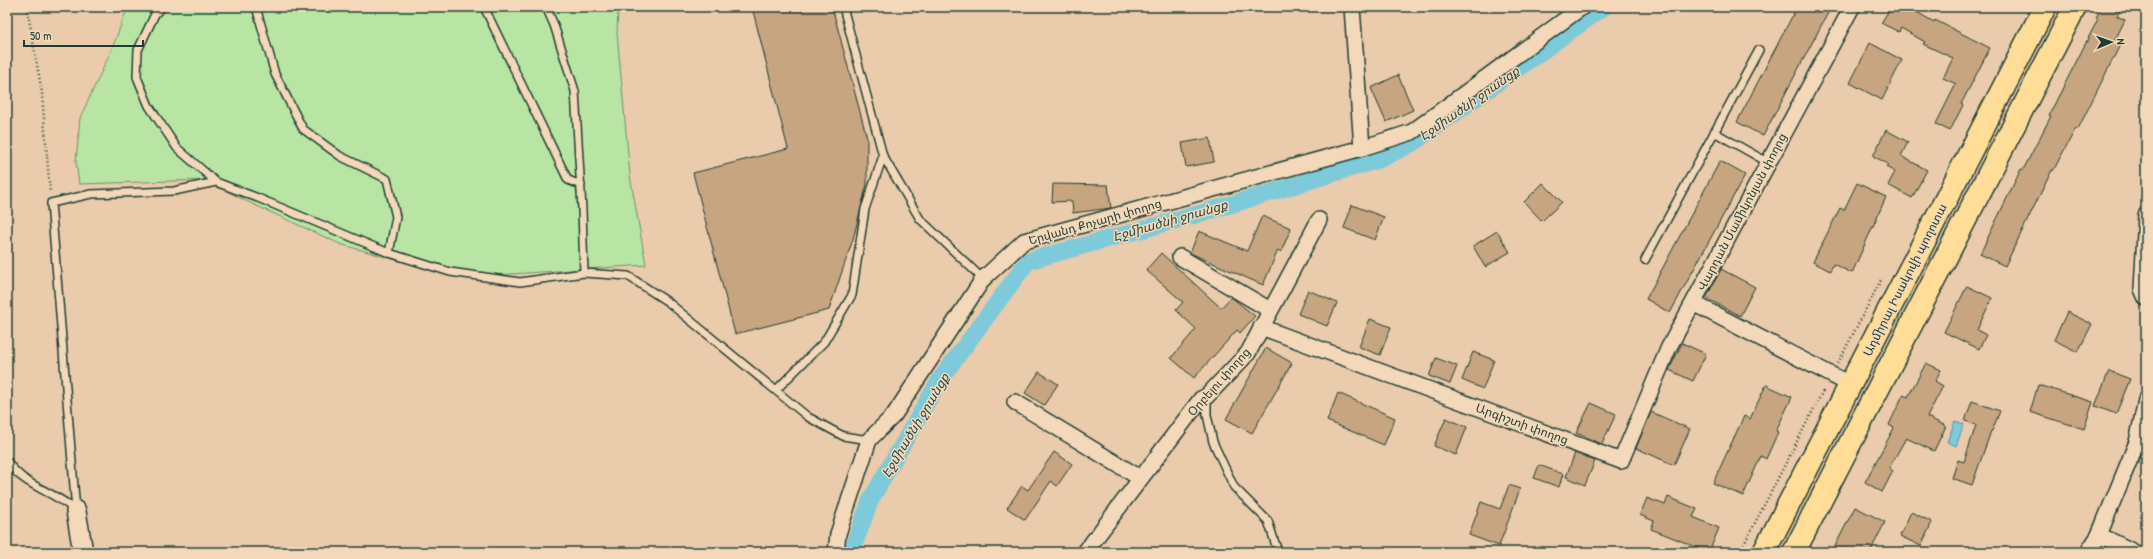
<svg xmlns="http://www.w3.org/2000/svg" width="2153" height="559" font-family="'Patrick Hand','Noto Sans Armenian',sans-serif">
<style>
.green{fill:#b8e5a3;stroke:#6c916c}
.water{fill:#7ccada;stroke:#579298}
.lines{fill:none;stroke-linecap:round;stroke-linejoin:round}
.canal{stroke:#7ccada;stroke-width:17}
.building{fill:#c6a580;stroke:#1f3d34}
.service-casing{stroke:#1f3d34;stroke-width:10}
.minor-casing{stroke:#1f3d34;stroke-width:18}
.tertiary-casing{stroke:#1f3d34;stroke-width:22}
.trunk-casing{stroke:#1f3d34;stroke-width:25}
.path{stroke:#1f3d34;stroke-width:2.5;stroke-dasharray:1 3;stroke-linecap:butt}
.service{stroke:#f3d8ba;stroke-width:7}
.minor{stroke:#f3d8ba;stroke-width:15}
.tertiary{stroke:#f3d8ba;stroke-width:19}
.trunk{stroke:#ffdd96;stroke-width:22}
.labels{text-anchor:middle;stroke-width:3;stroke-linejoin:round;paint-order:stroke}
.street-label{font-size:12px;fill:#1f3d34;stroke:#f3d8ba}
.water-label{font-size:13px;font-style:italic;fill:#284b45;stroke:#f3d8ba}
</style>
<rect width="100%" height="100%" fill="#eacbab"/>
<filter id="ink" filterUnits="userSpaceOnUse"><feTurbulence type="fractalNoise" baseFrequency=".025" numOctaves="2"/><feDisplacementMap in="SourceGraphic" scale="8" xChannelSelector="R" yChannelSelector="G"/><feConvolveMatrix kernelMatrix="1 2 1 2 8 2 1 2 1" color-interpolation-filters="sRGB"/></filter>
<g filter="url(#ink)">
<!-- green -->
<path class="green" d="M 131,7 L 618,7 L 617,33 L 630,176 L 646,265 L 496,275 L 414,265 L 340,244 L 246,201 L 205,180 L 79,184 L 76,161 L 80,118 L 112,49 L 125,14 Z"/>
<!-- water -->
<path class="water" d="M 1955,421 L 1964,424 L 1956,446 L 1947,442 Z"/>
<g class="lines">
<!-- canal -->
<path class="canal" d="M 854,552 L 855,542 L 871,499 L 941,378 L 1028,261 L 1206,212 L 1381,159 L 1413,143 L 1604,7"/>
</g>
<!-- building -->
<path class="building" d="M 752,7 L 832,7 L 867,138 L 867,184 L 853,239 L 829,310 L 735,334 L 693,173 L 788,149 Z
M 1797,7 L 1831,7 L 1763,136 L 1737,122 Z
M 1891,7 L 1908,7 L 1934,22 L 1935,20 L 1990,48 L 1961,104 L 1963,105 L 1950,131 L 1936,124 L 1956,84 L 1943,78 L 1953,58 L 1923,44 L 1925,42 L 1901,28 L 1899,32 L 1881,23 Z
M 2101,7 L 2122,7 L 2117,16 L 2125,20 L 2115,40 L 2121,43 L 2078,129 L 2076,128 L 2053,171 L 2052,170 L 2005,266 L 1980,254 L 2021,169 L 2023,170 L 2051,116 L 2049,115 L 2098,19 L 2096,18 Z
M 1870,43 L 1902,60 L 1882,100 L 1850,83 Z
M 1398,75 L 1413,110 L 1386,122 L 1371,88 Z
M 1886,130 L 1908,142 L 1901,156 L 1927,170 L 1912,198 L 1888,185 L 1895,172 L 1886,167 L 1888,164 L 1873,156 Z
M 1210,138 L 1214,162 L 1186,167 L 1182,143 Z
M 1720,161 L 1745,175 L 1670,313 L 1646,299 Z
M 1543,183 L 1562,202 L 1542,221 L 1524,202 Z
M 1857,183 L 1886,197 L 1852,273 L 1833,264 L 1830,271 L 1813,262 L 1840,208 L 1844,210 Z
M 1053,184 L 1108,185 L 1111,208 L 1073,213 L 1072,201 L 1052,202 Z
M 1352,205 L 1384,217 L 1375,240 L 1344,228 Z
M 1262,216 L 1291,228 L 1281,252 L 1278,250 L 1263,285 L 1190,253 L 1199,231 L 1247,251 Z
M 1497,231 L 1510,252 L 1485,267 L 1473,246 Z
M 1161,253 L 1221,308 L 1231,297 L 1255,316 L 1240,333 L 1237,330 L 1194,378 L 1171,358 L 1196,329 L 1176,310 L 1183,302 L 1146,270 Z
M 1721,269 L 1755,287 L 1740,316 L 1706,298 Z
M 1967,286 L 1992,298 L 1977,330 L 1986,335 L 1979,349 L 1944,332 Z
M 1308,290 L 1337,303 L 1327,326 L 1298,314 Z
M 2067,312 L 2092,324 L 2078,352 L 2054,340 Z
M 1370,319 L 1391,327 L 1380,355 L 1359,347 Z
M 1682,343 L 1706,354 L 1693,381 L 1669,370 Z
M 1266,348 L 1292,363 L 1252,433 L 1226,419 Z
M 1473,352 L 1494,360 L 1483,389 L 1462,380 Z
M 1436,358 L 1457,366 L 1450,384 L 1429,376 Z
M 1926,363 L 1941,370 L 1935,381 L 1943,386 L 1927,417 L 1946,426 L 1934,451 L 1906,438 L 1889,468 L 1893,471 L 1882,492 L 1865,482 L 1894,428 L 1889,425 L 1903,395 L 1908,397 Z
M 2109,371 L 2130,379 L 2116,414 L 2095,406 Z
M 1039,372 L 1058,384 L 1044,405 L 1025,393 Z
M 1766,385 L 1792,397 L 1776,431 L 1778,432 L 1766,459 L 1761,456 L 1743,496 L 1713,483 L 1744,416 L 1750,419 Z
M 2038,385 L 2093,402 L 2084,429 L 2030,412 Z
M 1338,393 L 1395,418 L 1384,445 L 1327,421 Z
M 1972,401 L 2000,411 L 1992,431 L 1991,431 L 1972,485 L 1952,478 L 1958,460 L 1964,462 L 1976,425 L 1965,421 Z
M 1591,403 L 1616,414 L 1602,444 L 1576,433 Z
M 1651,412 L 1690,429 L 1674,465 L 1636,448 Z
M 1446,418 L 1467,427 L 1456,455 L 1434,446 Z
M 1054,452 L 1072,464 L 1057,486 L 1051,481 L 1025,520 L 1007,508 L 1022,486 L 1028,490 Z
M 1575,453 L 1595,461 L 1585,485 L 1566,477 Z
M 1539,465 L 1563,474 L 1559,487 L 1534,478 Z
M 1509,485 L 1520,489 L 1499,546 L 1469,535 L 1481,502 L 1500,509 Z
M 1668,497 L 1697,509 L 1693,517 L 1719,528 L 1709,552 L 1651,529 L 1654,521 L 1640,515 L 1647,498 L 1665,505 Z
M 1855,507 L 1885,522 L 1870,552 L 1832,552 Z
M 1911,512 L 1932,522 L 1921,546 L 1900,536 Z"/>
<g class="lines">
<defs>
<path id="service" d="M 162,7 L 155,14 L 138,50 L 137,77 L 149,106 L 177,148 L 216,182 L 258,198 L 389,253 L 450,272 L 520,282 L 584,273 L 628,276 L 668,302 L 808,417 L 843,436 L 869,440
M 256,7 L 275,74 L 303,129 L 340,156 L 387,179 L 396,217 L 389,253
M 484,7 L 568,180 L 581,185
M 546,7 L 554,25 L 575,91 L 582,209 L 584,273
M 843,7 L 883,156 L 920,219 L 983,279
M 1714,132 L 1769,163
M 1645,260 L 1759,50
M 776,390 L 824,342 L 852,295 L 865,209 L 883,156
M 1207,396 L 1207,415 L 1213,442 L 1234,487 L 1268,521 L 1278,552
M 7,461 C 25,488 51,489 75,510
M 76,511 L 51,203 L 91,194 L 174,191 L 216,182"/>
<path id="minor" d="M 1352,7 L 1362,148
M 2146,215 L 2142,289 L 2146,298
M 1180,257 L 1270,310
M 1261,327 L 1621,461 L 1669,347 L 1693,303
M 1851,385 L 1693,303 L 1852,7
M 1015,402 L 1140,478
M 2099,535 L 2134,552
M 836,552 L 838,534 L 869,440 L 894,415 L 983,279 L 1024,241 L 1362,148 L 1412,132 L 1582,7
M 1085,552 L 1201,399 L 1207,396 L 1248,353 L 1319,220
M 2088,552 L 2099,535 L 2137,442 L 2146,400"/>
<path id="tertiary" d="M 76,511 L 83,552"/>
<path id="trunk" d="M 1764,552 L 2045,7
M 1794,552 L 2075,7"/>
</defs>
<!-- service casing -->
<use href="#service" class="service-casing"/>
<!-- minor casing -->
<use href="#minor" class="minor-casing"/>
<!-- tertiary casing -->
<use href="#tertiary" class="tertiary-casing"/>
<!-- trunk casing -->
<use href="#trunk" class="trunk-casing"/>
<!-- path -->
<path class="path" d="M 27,7 L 42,93 L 50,193
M 1838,363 L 1881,280
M 1740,552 L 1824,389"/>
<!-- service -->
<use href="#service" class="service"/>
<!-- minor -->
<use href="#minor" class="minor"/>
<!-- tertiary -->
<use href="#tertiary" class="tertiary"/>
<!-- trunk -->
<use href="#trunk" class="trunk"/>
</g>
</g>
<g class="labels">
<!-- street labels -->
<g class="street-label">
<text transform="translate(1742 212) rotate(-62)" y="4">Վարդան Մամիկոնյան փողոց</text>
<text transform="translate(1095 222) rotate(-16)" y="4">Երվանդ Քոչարի փողոց</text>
<text transform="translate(1905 280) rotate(-63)" y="4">Ադմիրալ Իսակովի պողոտա</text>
<text transform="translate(1219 382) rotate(-48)" y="4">Օրբելու փողոց</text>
<text transform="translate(1522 424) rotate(20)" y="4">Արգիշտի փողոց</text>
</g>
<!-- water labels -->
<g class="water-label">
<text transform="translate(1469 103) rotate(-35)" y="5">Էջմիածնի ջրանցք</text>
<text transform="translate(1170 220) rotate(-16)" y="5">Էջմիածնի ջրանցք</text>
<text transform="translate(915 425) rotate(-59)" y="5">Էջմիածնի ջրանցք</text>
</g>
</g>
<!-- margin -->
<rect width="2153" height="559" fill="none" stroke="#f3d8ba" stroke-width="24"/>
<rect x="12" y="12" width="2129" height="535" fill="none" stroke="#1f3d34" stroke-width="1.5" filter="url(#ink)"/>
<!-- north arrow -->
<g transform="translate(2111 42) rotate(88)" stroke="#f3d8ba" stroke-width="3" paint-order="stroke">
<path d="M0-3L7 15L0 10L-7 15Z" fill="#1f3d34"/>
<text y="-6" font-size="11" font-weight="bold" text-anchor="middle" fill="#1f3d34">N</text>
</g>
<!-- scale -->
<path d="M24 40v6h119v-6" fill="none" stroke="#1f3d34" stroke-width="2"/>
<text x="30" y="40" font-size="12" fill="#1f3d34" stroke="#f3d8ba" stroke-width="3" paint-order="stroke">50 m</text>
</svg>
